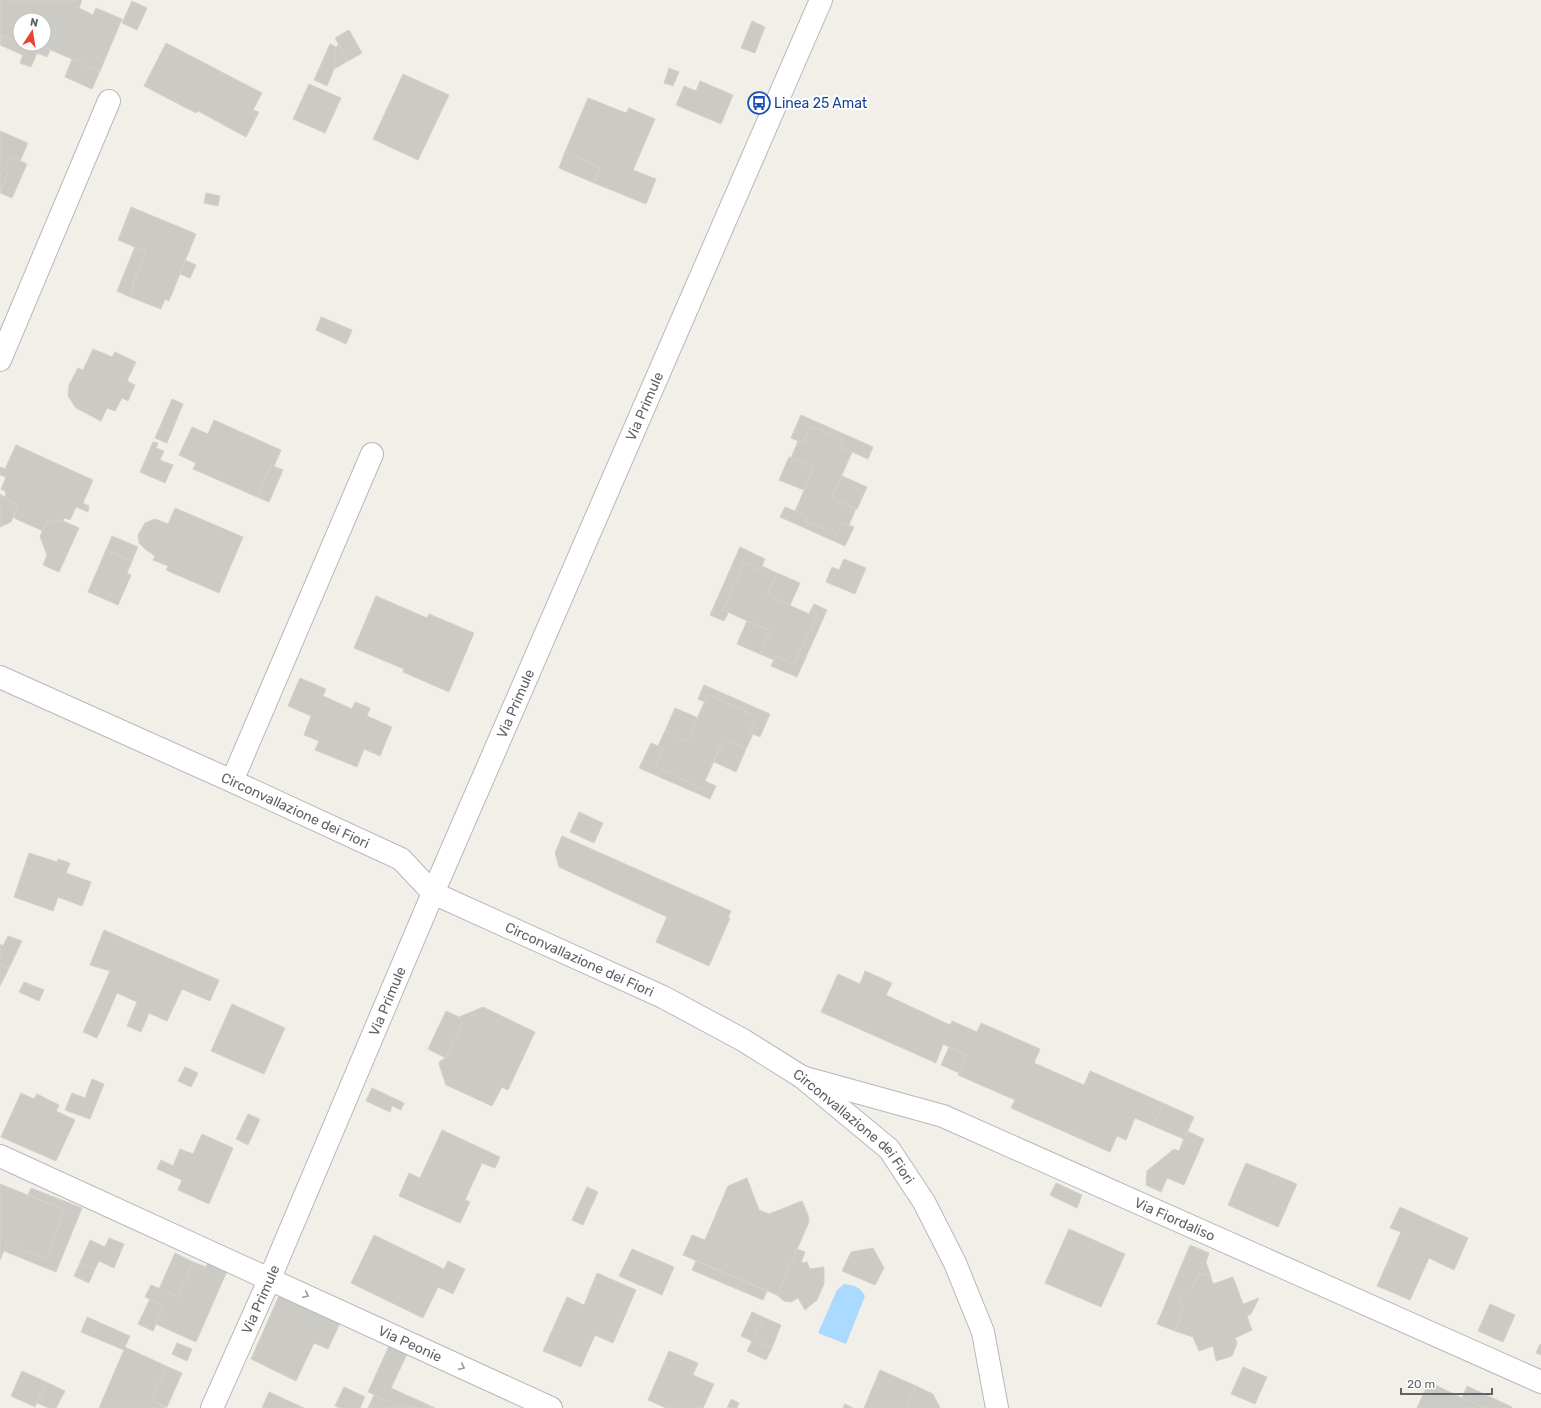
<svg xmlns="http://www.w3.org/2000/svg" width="1541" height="1408" font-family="Rubik,sans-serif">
<rect width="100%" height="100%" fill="#f1efe8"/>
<path fill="#aadaff" d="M844 1284C854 1285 860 1287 865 1296L846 1344 818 1333 837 1290Z"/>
<path fill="#cccac5" stroke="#d6d1c6" d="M0 0H82L79 8 93 15 96 8 122 19 100 71 37 44H44V20H20V43L2 35 0 40Z
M132 1 147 8 137 30 122 23Z
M752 21 765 27 755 53 741 48Z
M349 30 362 53 348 61 335 38Z
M2 35 20 44H37L50 50 47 57 37 53 31 67 20 63 23 55 0 45Z
M166 43 262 93 253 110 259 112 246 137 198 111 196 113 144 86Z
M330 44 336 47 334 69 327 86 314 80Z
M339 44 348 61 334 69 336 47Z
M72 59 100 71 92 89 65 77Z
M669 68 679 72 673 86 664 83Z
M403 74 449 95 418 160 373 139Z
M700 81 733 95 721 124 676 105 684 86 696 91Z
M309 84 341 98 325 133 293 119Z
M588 98 626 113 629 108 655 119 633 170 656 179 646 204 594 183 600 167 565 152Z
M0 131 28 143 20 161 10 156 4 171 8 172 0 191Z
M565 152 600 167 594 183 559 168Z
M10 156 27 164 12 198 0 193 8 172 4 171Z
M206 193 220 196 218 206 204 203Z
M131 207 196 234 169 301 165 299 161 309 130 297 135 287 132 286 146 252 118 240Z
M135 247 146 252 132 286 135 287 130 297 117 291Z
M185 260 196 265 190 278 180 274Z
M321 317 352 330 346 344 316 330Z
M93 349 112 357 115 352 136 362 127 381 135 385 128 401 122 398 115 411 107 408 101 421 76 408 68 396 69 385 78 368 83 370Z
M172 399 183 404 167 443 155 438Z
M801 415 873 447 868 459 841 447 844 440 811 426 803 443 791 438Z
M214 420 281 450 274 466 271 465 257 497 193 469 196 463 179 455 192 427 208 434Z
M811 426 844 440 841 447 852 452 832 498 856 508 849 525 842 522 837 535 805 521 807 516 795 511 814 468 791 458 798 441 803 443Z
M153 442 158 443 156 448 164 451 160 460 173 465 165 483 140 472Z
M16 445 93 480 83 503 89 506 88 512 76 507 70 520 64 518 63 521 57 520 56 523 48 519 43 531 14 518 18 506 10 502V500L5 497 6 492 1 489 6 477 0 475V467L5 469Z
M789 457 814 468 804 490 779 480Z
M271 465 283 470 269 502 257 497Z
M842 476 867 487 857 509 832 498Z
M0 494 10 500V502L18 506 11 522 0 527Z
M785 507 807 516 805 521 837 535 842 522 854 527 845 546 780 517Z
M175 508 243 537 219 593 166 570 168 566 153 560 155 556 145 549 139 543 138 535 145 523 155 519 168 524Z
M48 519 56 523 57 520 63 521 79 528 59 572 43 565 47 555 40 536Z
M112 536 138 547 132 561 106 550Z
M740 547 765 559 760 570 744 563 723 610 728 613 724 621 710 615Z
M106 550 132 561 127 573 131 575 118 605 88 592Z
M844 559 866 568 855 594 826 582 832 567 839 570Z
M744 563 760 570 762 566 777 573 767 595 809 614 811 610 818 613 794 664 776 656 774 660 760 654 770 631 723 610Z
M777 573 800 583 790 605 767 595Z
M376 596 427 618 429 614 474 633 449 692 403 672 404 669 354 648Z
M814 604 827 610 797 677 771 666 776 656 794 664 818 613 811 610Z
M747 621 770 631 760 654 737 644Z
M300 678 326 689 323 696 352 709 355 702 370 708 367 716 392 727 380 756 364 749 357 767 315 750 319 741 304 735 311 716 288 706Z
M704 685 770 714 760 737 749 732 756 716 708 694 705 702 698 699Z
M708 694 756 716 749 732 753 734 746 749 724 739 705 781 709 783 705 790 655 766 663 748 658 746 665 731 687 741Z
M675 708 698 718 687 741 665 731Z
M724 739 746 749 736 772 714 762Z
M651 743 663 748 655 766 705 790 709 783 716 786 710 799 639 768Z
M579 812 603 823 594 843 570 832Z
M562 836 731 911 728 917 730 918 709 966 656 942 667 917 559 867 555 853Z
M29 853 57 862 58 859 70 863 66 873 91 882 82 906 58 897 53 911 14 897Z
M104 930 219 980 210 1001 182 989 167 1021 149 1013 141 1032 127 1026 137 1002 117 993 107 1016 93 1010 110 971 90 965Z
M8 936 22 941 9 968 0 964V944L3 946Z
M0 964 9 968 0 986Z
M865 971 892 983 886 995 950 1025 952 1021 977 1032 981 1023 1040 1049 1034 1063 1084 1085 1090 1071 1163 1103 1153 1126 1135 1118 1126 1140 1117 1136 1110 1152 1011 1108 1015 1100 958 1075 967 1055 943 1044 936 1063 821 1012 838 974 860 984Z
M24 982 44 990 39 1001 19 992Z
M232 1004 285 1028 264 1074 211 1051Z
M483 1007 535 1032 508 1090 502 1087 492 1106 446 1085 439 1064 440 1061 446 1058 462 1023 459 1017Z
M93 1010 107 1016 97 1038 83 1032Z
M446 1011 459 1017 462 1023 446 1058 428 1049Z
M949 1047 967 1055 959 1073 941 1065Z
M185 1067 198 1073 191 1087 178 1081Z
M92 1079 104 1084 90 1119 65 1110 72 1093 85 1098Z
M372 1088 404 1103 401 1110 392 1106 390 1112 366 1101Z
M21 1093 34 1099 37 1094 59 1105 56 1111 75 1120 56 1161 1 1137Z
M1163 1103 1194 1117 1184 1139 1153 1126Z
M248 1114 260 1119 248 1145 236 1139Z
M442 1130 500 1157 495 1168 482 1163 465 1200 470 1202 460 1223 399 1196 409 1173 420 1178Z
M1187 1131 1204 1139 1184 1185 1167 1178 1161 1192 1146 1185 1147 1171 1174 1149 1179 1151Z
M202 1134 233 1148 209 1204 178 1190 182 1180 157 1169 161 1160 173 1166 180 1149 193 1154Z
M1246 1163 1297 1184 1278 1227 1228 1205Z
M747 1178 759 1210 769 1214 802 1201 808 1215 809 1222 777 1295 683 1255 692 1235 705 1240 728 1186Z
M1056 1183 1082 1195 1077 1208 1050 1195Z
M0 1184 65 1210 46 1259 7 1243 0 1260Z
M587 1187 598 1192 583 1225 572 1220Z
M31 1188 82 1208 56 1272 4 1251 7 1243 46 1259 65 1210 28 1195Z
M1400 1207 1468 1238 1454 1270 1429 1258 1410 1300 1377 1286 1401 1232 1390 1228Z
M1069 1229 1125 1254 1101 1307 1045 1283Z
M374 1235 444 1269 448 1261 465 1269 453 1294 438 1287 423 1318 351 1283Z
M109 1238 124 1244 114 1268 99 1261 95 1269 80 1263 90 1240 105 1247Z
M1190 1245 1209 1253 1206 1262 1211 1277 1199 1273 1191 1292 1178 1297 1183 1311 1175 1331 1157 1324Z
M873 1248 884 1268 875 1285 842 1271 851 1252Z
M632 1249 674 1267 662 1295 619 1276Z
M797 1249 805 1252 801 1263 807 1262 810 1269 824 1267V1284L817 1300 805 1310 798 1298 791 1302 784 1301 777 1295Z
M175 1253 193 1262 178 1297 159 1289Z
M696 1261 767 1291 763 1300 692 1270Z
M193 1262 206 1267 208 1262 227 1271 196 1342 156 1324 164 1306 145 1297 151 1285 178 1297Z
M80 1263 95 1269 89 1283 74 1276Z
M597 1273 636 1290 613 1343 595 1335 581 1367 543 1351 567 1297 584 1305Z
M1199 1273 1211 1277 1213 1284 1233 1277 1243 1304 1259 1298 1251 1314 1247 1316 1252 1330 1235 1338 1237 1343 1232 1356 1216 1361 1213 1346 1199 1351 1193 1337 1175 1331 1183 1311 1178 1297 1191 1292Z
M279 1296 340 1323 328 1349 314 1343 296 1381 251 1359Z
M150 1299 164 1306 153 1331 138 1324Z
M1490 1304 1515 1315 1503 1342 1478 1331Z
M752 1312 763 1317 754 1340 772 1348 766 1360 747 1351 752 1341 741 1336Z
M87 1317 130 1336 125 1347 166 1366 152 1401 166 1408H99L124 1350 81 1332Z
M763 1317 781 1325 772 1348 754 1340Z
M177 1343 192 1349 187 1361 172 1354Z
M1540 1344 1541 1345V1355L1536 1353Z
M389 1346 407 1354 391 1388 435 1408H413L402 1403 401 1407 368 1392Z
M669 1351 698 1363 693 1375 714 1384 703 1408H666L648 1400Z
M166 1366 182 1373 167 1407 152 1401Z
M1243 1367 1267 1377 1255 1404 1231 1394Z
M880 1370 916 1386 906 1408H864Z
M22 1371 46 1382 35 1407 11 1396Z
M46 1382 65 1391 56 1408H49L37 1403Z
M1429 1382 1462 1398 1486 1408H1417Z
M916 1386 933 1394 940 1408H906Z
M1467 1386 1512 1407V1408H1486L1462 1398Z
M344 1387 365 1397 360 1408H340L335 1406Z
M269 1392 304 1408H262Z
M374 1395 401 1407 402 1403 413 1408H368Z
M731 1399 739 1403 737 1408H727Z
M845 1404 853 1408H843Z"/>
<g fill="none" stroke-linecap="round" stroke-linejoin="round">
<g stroke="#b5b8bc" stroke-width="24">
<g id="minor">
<path d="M0 360 109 101"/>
<path d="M232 781 372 454"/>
<path id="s1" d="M802 1077 943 1116 1541 1382"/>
<path id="s2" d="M0 1156 551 1408"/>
<path id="s3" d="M212 1408 270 1278 433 893 821 0"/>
</g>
</g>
<g stroke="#b5b8bc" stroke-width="24">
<g id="tertiary">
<path id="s4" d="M0 677 232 781 401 859 433 893 663 997 743 1040 802 1077 889 1149 924 1202 955 1263 983 1332 997 1408"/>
</g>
</g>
<use href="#minor" stroke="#fff" stroke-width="22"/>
<use href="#tertiary" stroke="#fff" stroke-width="22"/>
</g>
<defs><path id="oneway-chevron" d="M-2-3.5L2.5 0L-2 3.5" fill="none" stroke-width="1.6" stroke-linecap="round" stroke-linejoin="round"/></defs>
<g stroke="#979a9d">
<use href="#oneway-chevron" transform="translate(306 1295) rotate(25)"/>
<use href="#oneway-chevron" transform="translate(462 1367) rotate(25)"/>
</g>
<defs>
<g id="bus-ring" transform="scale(1.15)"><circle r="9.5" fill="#fff" stroke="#1a4fb4" stroke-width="1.5"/><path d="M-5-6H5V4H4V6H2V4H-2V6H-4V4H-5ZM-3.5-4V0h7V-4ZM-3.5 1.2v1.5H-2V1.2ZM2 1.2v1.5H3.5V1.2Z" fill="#1a4fb4"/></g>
</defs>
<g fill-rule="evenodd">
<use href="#bus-ring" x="759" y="103"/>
</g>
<g text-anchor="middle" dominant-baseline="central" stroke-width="4" stroke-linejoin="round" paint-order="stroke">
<g font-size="14" fill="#164399" stroke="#fff" text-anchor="start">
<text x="774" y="103">Linea 25 Amat</text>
</g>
<g font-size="14" fill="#5f6368" stroke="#fff">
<text stroke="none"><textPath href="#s3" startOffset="1091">Via Primule</textPath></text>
<text stroke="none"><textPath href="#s3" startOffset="767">Via Primule</textPath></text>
<text stroke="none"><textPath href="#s4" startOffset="324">Circonvallazione dei Fiori</textPath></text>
<text stroke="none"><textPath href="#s4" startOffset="648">Circonvallazione dei Fiori</textPath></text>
<text stroke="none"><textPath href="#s3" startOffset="443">Via Primule</textPath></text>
<text stroke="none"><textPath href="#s4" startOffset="972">Circonvallazione dei Fiori</textPath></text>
<text stroke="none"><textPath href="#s1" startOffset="400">Via Fiordaliso</textPath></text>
<text stroke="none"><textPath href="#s3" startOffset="119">Via Primule</textPath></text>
<text stroke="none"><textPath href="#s2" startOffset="451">Via Peonie</textPath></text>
</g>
</g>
<g transform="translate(32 32) rotate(12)"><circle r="19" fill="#ffffff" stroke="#bfc1c3"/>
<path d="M0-3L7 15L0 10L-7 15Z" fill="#ea4335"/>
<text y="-6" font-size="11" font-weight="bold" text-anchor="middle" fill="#5f6368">N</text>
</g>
<path d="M1401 1388v6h91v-6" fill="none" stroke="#5f6368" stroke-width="2"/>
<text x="1407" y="1388" font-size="12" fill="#5f6368" stroke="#ffffff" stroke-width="3" paint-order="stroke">20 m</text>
</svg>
